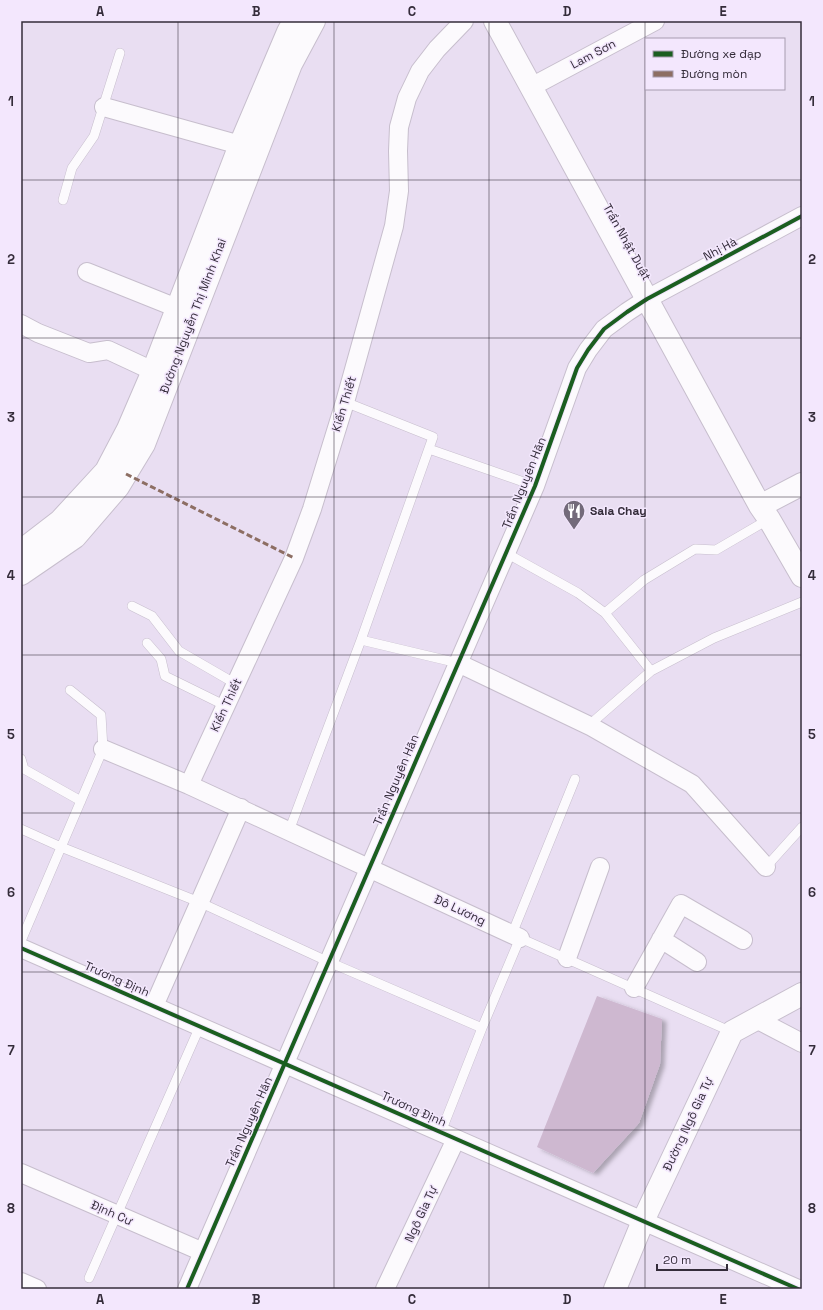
<svg xmlns="http://www.w3.org/2000/svg" width="823" height="1310" font-family="'Space Grotesk',sans-serif">
<defs>
<filter id="shadow"><feDropShadow dx="4.5" dy="2.5" stdDeviation="2" flood-color="#0004"/></filter>
</defs>
<rect width="100%" height="100%" fill="#e9def2"/>
<path fill="#ceb8d0" filter="url(#shadow)" d="M597 996 662 1019 660 1064 639 1123 593 1173 537 1147Z"/>
<g fill="none" stroke-linecap="round" stroke-linejoin="round">
<g stroke="#c7becd" stroke-width="10">
<path id="service" d="M63 200 72 168 94 136 120 53
M429 449 535 486
M506 553 578 593 605 613 651 671
M132 606 152 616 179 651 236 684
M605 613 644 580 695 549 716 550 769 519
M361 640 458 663
M147 643 161 659 165 676 226 706
M592 727 595 720 651 671 714 638 802 602
M21 759 24 769 81 801
M21 829 61 847 199 902 329 962 482 1028
M289 831 361 640 433 437 345 402
M766 867 802 827
M512 934 575 779
M21 941 103 749 101 715 70 690
M441 1132 482 1028 520 938 732 1032
M89 1278 200 1026"/>
</g>
<g stroke="#c7becd" stroke-width="20">
<path id="minor" d="M531 87 655 21
M104 107 240 145
M87 272 177 308
M21 324 38 333 89 353 108 350 153 371
M458 663 592 727 692 784 766 867
M103 749 189 785 520 938
M189 785 294 558 312 509 345 402 394 226 399 191 398 151 399 127 407 98 420 71 437 49 464 21
M661 939 697 962
M21 948 798 1289
M567 958 600 867
M634 988 681 904 743 940
M154 1006 241 808
M756 1019 802 1043
M21 1173 203 1252
M21 1282 37 1289
M187 1289 535 486 577 368 588 350 604 329 627 312 647 299 802 216
M385 1289 456 1139"/>
</g>
<g stroke="#c7becd" stroke-width="24">
<path id="tertiary" d="M495 21 760 506 769 519 802 576
M760 506 802 484
M21 551 60 521 106 471 128 429 153 371 240 145 288 32 294 21
M21 574 75 537 118 487 144 444 291 64 314 21
M615 1289 643 1221 732 1032 802 994"/>
</g>
<use href="#service" stroke="#fcfafd" stroke-width="9"/>
<use href="#minor" stroke="#fcfafd" stroke-width="18"/>
<use href="#tertiary" stroke="#fcfafd" stroke-width="22"/>
<path stroke="#8d6e63" stroke-width="3" stroke-dasharray="6 3" stroke-linecap="butt" d="M126 474 294 558"/>
<g stroke="#f3e7fd" stroke-width="6">
<path id="cycleway" d="M21 948 798 1289
M187 1289 535 486 577 368 588 350 604 329 627 312 647 299 802 216"/>
</g>
<use href="#cycleway" stroke="#1b5e20" stroke-width="4"/>
</g>
<path fill="none" stroke="#342c3a" stroke-width="1" stroke-opacity="0.55" d="M178 21V1289M334 21V1289M489 21V1289M645 21V1289M21 180H802M21 338H802M21 497H802M21 655H802M21 813H802M21 972H802M21 1130H802"/>
<defs>
<g id="restaurant-pin" transform="scale(1.15)"><path d="M0 17L-7.5 6A9.5 9.5 0 1 1 7.5 6Z" fill="#736a7a" stroke="#f3e7fd"/><path d="M-5-6h1v4h1v-4h1v4h1v-4h1v5L-1.5 .5V6h-2V.5L-5-1ZM5-6V6H3V1.5H1.5Q1.5-4 5-6Z" fill="#fff"/></g>
</defs>
<g fill-rule="evenodd">
<use href="#restaurant-pin" x="574" y="511"/>
</g>
<g text-anchor="middle" dominant-baseline="central" stroke-width="3" stroke-linejoin="round" paint-order="stroke">
<g font-size="12" fill="#342c3a" stroke="#f3e7fd">
<text transform="translate(593 54) rotate(-28)">Lam Sơn</text>
<text transform="translate(627 242) rotate(61)">Trần Nhật Duật</text>
<text transform="translate(720 249) rotate(-28)">Nhị Hà</text>
<text transform="translate(193 316) rotate(-69)">Đường Nguyễn Thị Minh Khai</text>
<text transform="translate(344 404) rotate(-73)">Kiến Thiết</text>
<text transform="translate(524 483) rotate(-68)">Trần Nguyên Hãn</text>
<text transform="translate(226 705) rotate(-65)">Kiến Thiết</text>
<text transform="translate(396 780) rotate(-67)">Trần Nguyên Hãn</text>
<text transform="translate(460 910) rotate(25)">Đô Lương</text>
<text transform="translate(117 979) rotate(24)">Trương Định</text>
<text transform="translate(414 1109) rotate(24)">Trương Định</text>
<text transform="translate(249 1122) rotate(-66)">Trần Nguyên Hãn</text>
<text transform="translate(688 1124) rotate(-65)">Đường Ngô Gia Tự</text>
<text transform="translate(112 1213) rotate(24)">Định Cư</text>
<text transform="translate(421 1214) rotate(-65)">Ngô Gia Tự</text>
</g>
<g font-size="12" font-weight="bold" fill="#342c3a" stroke="#f3e7fd" text-anchor="start">
<text x="590" y="511">Sala Chay</text>
</g>
</g>
<rect width="823" height="1310" fill="none" stroke="#f3e7fd" stroke-width="44"/>
<rect x="645" y="38" width="140" height="52" fill="#f3e7fd" stroke="#a79caf"/>
<rect x="653" y="51" width="20" height="6" fill="#1b5e20" stroke="#a79caf"/>
<text x="681" y="58" font-size="12" fill="#342c3a">Đường xe đạp</text>
<rect x="653" y="71" width="20" height="6" fill="#8d6e63" stroke="#a79caf"/>
<text x="681" y="78" font-size="12" fill="#342c3a">Đường mòn</text>
<path d="M657 1264v6h70v-6" fill="none" stroke="#342c3a" stroke-width="2"/>
<text x="663" y="1264" font-size="12" fill="#342c3a" stroke="#f3e7fd" stroke-width="3" paint-order="stroke">20 m</text>
<rect x="22" y="22" width="779" height="1266" fill="none" stroke="#342c3a" stroke-width="1.5"/>
<g font-size="13" text-anchor="middle" font-weight="bold" fill="#342c3a">
<text x="100" y="16">A</text>
<text x="256" y="16">B</text>
<text x="412" y="16">C</text>
<text x="567" y="16">D</text>
<text x="723" y="16">E</text>
<text x="11" y="106">1</text>
<text x="812" y="106">1</text>
<text x="11" y="264">2</text>
<text x="812" y="264">2</text>
<text x="11" y="422">3</text>
<text x="812" y="422">3</text>
<text x="11" y="580">4</text>
<text x="812" y="580">4</text>
<text x="11" y="739">5</text>
<text x="812" y="739">5</text>
<text x="11" y="897">6</text>
<text x="812" y="897">6</text>
<text x="11" y="1055">7</text>
<text x="812" y="1055">7</text>
<text x="11" y="1213">8</text>
<text x="812" y="1213">8</text>
<text x="100" y="1304">A</text>
<text x="256" y="1304">B</text>
<text x="412" y="1304">C</text>
<text x="567" y="1304">D</text>
<text x="723" y="1304">E</text>
</g>
</svg>
